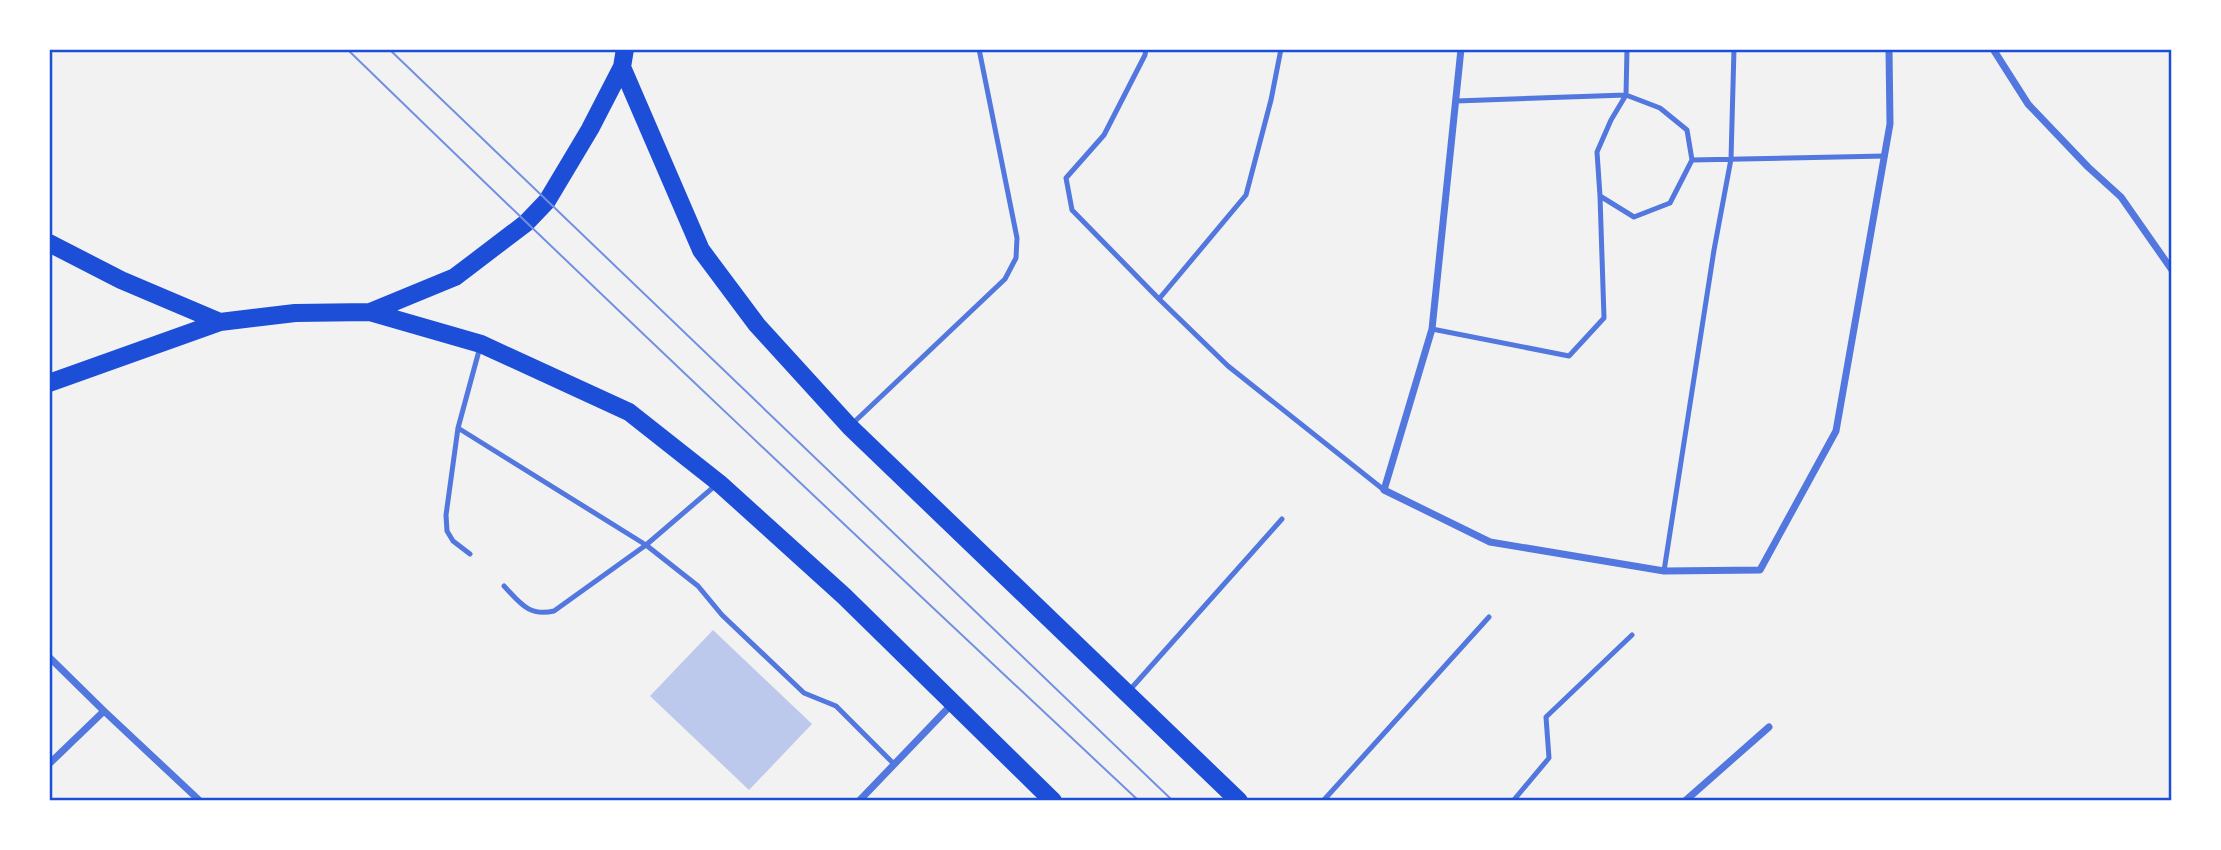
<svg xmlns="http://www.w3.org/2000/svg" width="2221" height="850" font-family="'Open Sans',sans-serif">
<rect width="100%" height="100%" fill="#f2f2f2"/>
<path fill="#bdc9ec" d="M713 630 812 724 749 790 650 696Z"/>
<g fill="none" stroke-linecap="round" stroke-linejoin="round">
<path stroke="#5277de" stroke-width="5" d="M1146 49 1145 55 1104 135 1066 178 1072 210 1159 299 1228 366 1384 490
M1456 101 1626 95 1660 108 1687 130 1692 160 1670 203 1634 217 1600 196 1597 152 1611 120 1626 95 1627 49
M1692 160 1885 156
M1159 299 1246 195 1271 100 1281 49
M1432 329 1569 356 1604 318 1600 196
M851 425 1005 279 1016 258 1017 238 979 49
M458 428 646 545 698 586 722 615 804 693 836 706 894 764
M470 554 453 541 447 531 446 515 458 428 480 347
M1664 571 1714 250 1731 159 1734 49
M504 586C520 603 529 617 554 611L646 545 716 485
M1128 692 1282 519
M1323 801 1489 617
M1513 801 1549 758 1546 717 1632 635"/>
<path stroke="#5277de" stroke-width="7" d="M1461 49 1432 329 1384 490 1490 542 1664 571 1760 570 1836 431 1890 124 1889 49
M1993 49 2028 104 2088 167 2121 197 2172 270
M49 657 104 711 49 764
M104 711 200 801
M859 801 952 704
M1685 801 1769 727"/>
<path stroke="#1d4ed8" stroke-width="18" d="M622 67 701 250 757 325 850 427 1239 801
M49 243 121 280 220 322
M370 312 455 277 526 223 547 201 590 129 622 67 625 49
M49 383 220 322 295 313 370 312 481 344 629 412 719 483 844 596 1053 801"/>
<path stroke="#7290e2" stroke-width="2" d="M347 49C608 303 873 552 1139 801
M389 49 1173 801"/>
</g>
<rect width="2221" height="850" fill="none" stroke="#ffffff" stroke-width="102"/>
<rect x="51" y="51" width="2119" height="748" fill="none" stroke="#1d4ed8" stroke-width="2.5"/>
</svg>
